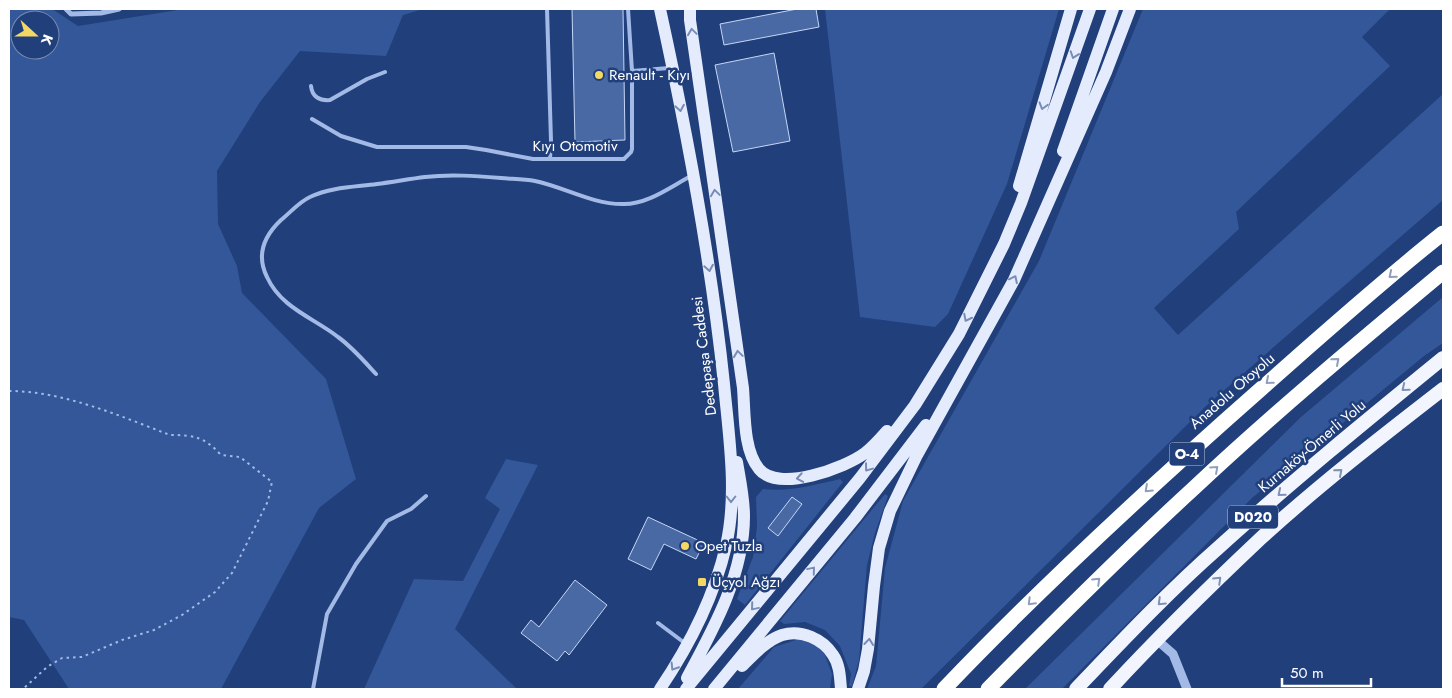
<svg xmlns="http://www.w3.org/2000/svg" width="1452" height="698" font-family="Jost,sans-serif">
<rect width="100%" height="100%" fill="#203f7b"/>
<path fill="#335799" fill-rule="evenodd" d="M9 9H52L78 26 184 9H423L403 15 386 56 300 51 260 102 217 171 218 224 237 266 242 293 326 379 356 479 319 508 221 689H69L24 620 9 617ZM20 20H50V50H20Z
M825 9H1059L1007 184 948 314 935 327 860 317Z
M1143 9H1390L1362 37 1390 66 1236 212 1239 229 1154 308 1178 335 1443 94V200L1206 406 921 689H867L876 666 885 568 903 501 1039 261Z
M1443 297V343L1424 356 1252 498 1062 689H1025L1301 417Z
M506 459 538 465 455 629 517 689H364L414 579 463 581 500 509 485 498Z
M840 479 843 482 745 605 737 599 753 557 757 527 756 497 763 489C789 492 814 485 840 479Z
M885 494 888 496 875 533 867 565 859 660 852 686H849L851 674 840 646 825 630 805 622 784 624 780 621Z
M799 639 816 644 825 655 832 674 830 689H738L774 647Z"/>
<path fill="#4969a5" stroke="#c6d6f5" d="M572 9H623L625 140 575 142Z
M797 9H816L819 27 724 45 720 24Z
M774 53 790 141 733 152 715 65Z
M792 497 802 504 778 536 768 528Z
M648 517 704 543 696 559 664 544 651 570 628 559Z
M575 580 607 605 569 655 565 651 557 661 521 633 531 620 539 627Z"/>
<g fill="none" stroke-linecap="round" stroke-linejoin="round">
<path stroke="#a3bae6" stroke-width="2" stroke-dasharray="2.5 4" stroke-linecap="butt" d="M9 391C63 391 120 416 170 435 195 435 204 437 221 455L240 457 272 482 268 501 232 573 215 592 182 615 154 630 122 640 82 657 62 658 47 667 23 689"/>
<path stroke="#a3bae6" stroke-width="4" d="M547 9 551 141 550 159
M628 9 632 71
M311 86C312 97 320 101 330 100L367 79 385 72
M312 119 341 136 377 147H466L486 150 533 159H624L631 152 632 149V71L669 68
M376 374C364 361 352 347 338 337 314 318 281 308 267 277 256 255 264 236 281 220 291 212 299 202 310 197 331 187 355 187 377 184 393 182 409 179 425 177 450 174 476 176 501 178 512 179 524 179 535 181 564 187 592 204 622 204 647 205 670 187 691 176
M658 623 686 644
M313 689 327 614 356 564 387 521 411 509 426 496"/>
<path stroke="#a3bae6" stroke-width="5" d="M66 9 71 14 101 13 119 9"/>
<path stroke="#a3bae6" stroke-width="9" d="M1157 640 1173 654 1187 689"/>
<path stroke="#e4ebfd" stroke-width="12" d="M690 9V20L743 388C745 412 743 450 759 469 778 493 845 468 865 453 873 447 880 439 887 431
M1063 151 1113 9
M1019 186 1071 9
M742 666C753 655 767 640 782 635 801 629 823 639 833 655 840 665 840 678 841 689
M687 678C714 628 744 574 744 516 744 498 740 480 737 462
M660 689C689 646 714 597 726 546 738 493 729 438 724 384 711 259 687 132 660 9
M686 689 860 478 915 405 959 334 1004 244 1021 203 1090 9
M714 689 855 518 926 425
M858 689 864 671 868 649 874 586 879 548 890 511 917 455 1014 280 1106 72 1130 9"/>
<path stroke="#f2f5fe" stroke-width="14" d="M1076 689C1122 641 1168 592 1218 548 1291 482 1367 420 1443 358
M1110 689C1158 637 1209 587 1261 538 1319 485 1381 437 1443 389"/>
<path stroke="#fff" stroke-width="15" d="M944 689C1045 583 1153 484 1262 388 1322 335 1381 282 1443 233
M988 689C1055 621 1123 553 1194 488 1274 413 1359 342 1443 272"/>
</g>
<defs><path id="oneway-chevron" d="M-2-3.5L2.5 0L-2 3.5" fill="none" stroke-width="1.6" stroke-linecap="round" stroke-linejoin="round" transform="scale(1.25)"/></defs>
<g stroke="#788cb6">
<use href="#oneway-chevron" transform="translate(692 32) rotate(-98)"/>
<use href="#oneway-chevron" transform="translate(1074 55) rotate(109)"/>
<use href="#oneway-chevron" transform="translate(1043 106) rotate(106)"/>
<use href="#oneway-chevron" transform="translate(680 108) rotate(80)"/>
<use href="#oneway-chevron" transform="translate(715 193) rotate(-98)"/>
<use href="#oneway-chevron" transform="translate(709 268) rotate(80)"/>
<use href="#oneway-chevron" transform="translate(1014 279) rotate(-64)"/>
<use href="#oneway-chevron" transform="translate(967 318) rotate(117)"/>
<use href="#oneway-chevron" transform="translate(738 354) rotate(-98)"/>
<use href="#oneway-chevron" transform="translate(868 468) rotate(127)"/>
<use href="#oneway-chevron" transform="translate(800 478) rotate(170)"/>
<use href="#oneway-chevron" transform="translate(731 499) rotate(90)"/>
<use href="#oneway-chevron" transform="translate(812 570) rotate(-50)"/>
<use href="#oneway-chevron" transform="translate(754 607) rotate(130)"/>
<use href="#oneway-chevron" transform="translate(869 642) rotate(-84)"/>
<use href="#oneway-chevron" transform="translate(674 667) rotate(122)"/>
</g>
<g stroke="#909fbd">
<use href="#oneway-chevron" transform="translate(1392 275) rotate(140)"/>
<use href="#oneway-chevron" transform="translate(1336 361) rotate(-41)"/>
<use href="#oneway-chevron" transform="translate(1269 381) rotate(139)"/>
<use href="#oneway-chevron" transform="translate(1215 469) rotate(-42)"/>
<use href="#oneway-chevron" transform="translate(1148 489) rotate(137)"/>
<use href="#oneway-chevron" transform="translate(1097 581) rotate(-44)"/>
<use href="#oneway-chevron" transform="translate(1031 602) rotate(135)"/>
</g>
<g stroke="#7e91b6">
<use href="#oneway-chevron" transform="translate(1405 388) rotate(141)"/>
<use href="#oneway-chevron" transform="translate(1339 472) rotate(-41)"/>
<use href="#oneway-chevron" transform="translate(1281 493) rotate(140)"/>
<use href="#oneway-chevron" transform="translate(1218 580) rotate(-44)"/>
<use href="#oneway-chevron" transform="translate(1161 602) rotate(136)"/>
</g>
<g fill="#f3d864" stroke="#203f7b" stroke-width="2">
<circle cx="599" cy="75" r="5"/>
<circle cx="685" cy="546" r="5"/>
<rect x="697" y="577" width="10" height="10" rx="2.5"/>
</g>
<g text-anchor="middle" dominant-baseline="central" stroke-width="5" stroke-linejoin="round" paint-order="stroke">
<g fill="#203f7b" stroke="#bcc5d7" stroke-width="1">
<rect x="1169.5" y="442.5" width="35" height="23" rx="4"/>
<rect x="1228" y="505.5" width="50" height="23" rx="4"/>
</g>
<g font-size="14" font-weight="bold" fill="#fff">
<text x="1187" y="454">O-4</text>
<text x="1253" y="517">D020</text>
</g>
<g font-size="15" fill="#fff" stroke="#203f7b" text-anchor="start">
<text x="609" y="75">Renault - Kıyı</text>
<text x="695" y="546">Opet Tuzla</text>
<text x="712" y="582">Üçyol Ağzı</text>
</g>
<g font-size="15" fill="#fff" stroke="#203f7b">
<text x="575" y="146">Kıyı Otomotiv</text>
<text transform="translate(704 356) rotate(-97)">Dedepaşa Caddesi</text>
<text transform="translate(1232 391) rotate(-41)">Anadolu Otoyolu</text>
<text transform="translate(1312 446) rotate(-40)">Kurnaköy-Ömerli Yolu</text>
</g>
</g>
<rect width="1452" height="698" fill="none" stroke="#ffffff" stroke-width="20"/>
<g transform="translate(35 35) rotate(111)"><circle r="24" fill="#203f7b" stroke="#798cb0"/>
<path d="M0-4L9 19L0 12L-9 19Z" fill="#f3d864"/>
<text y="-8" font-size="14" font-weight="bold" text-anchor="middle" fill="#ffffff">K</text>
</g>
<path d="M1282 678v8h89v-8" fill="none" stroke="#ffffff" stroke-width="2.5"/>
<text x="1290" y="678" font-size="15" fill="#ffffff" stroke="#203f7b" stroke-width="4" paint-order="stroke">50 m</text>
</svg>
